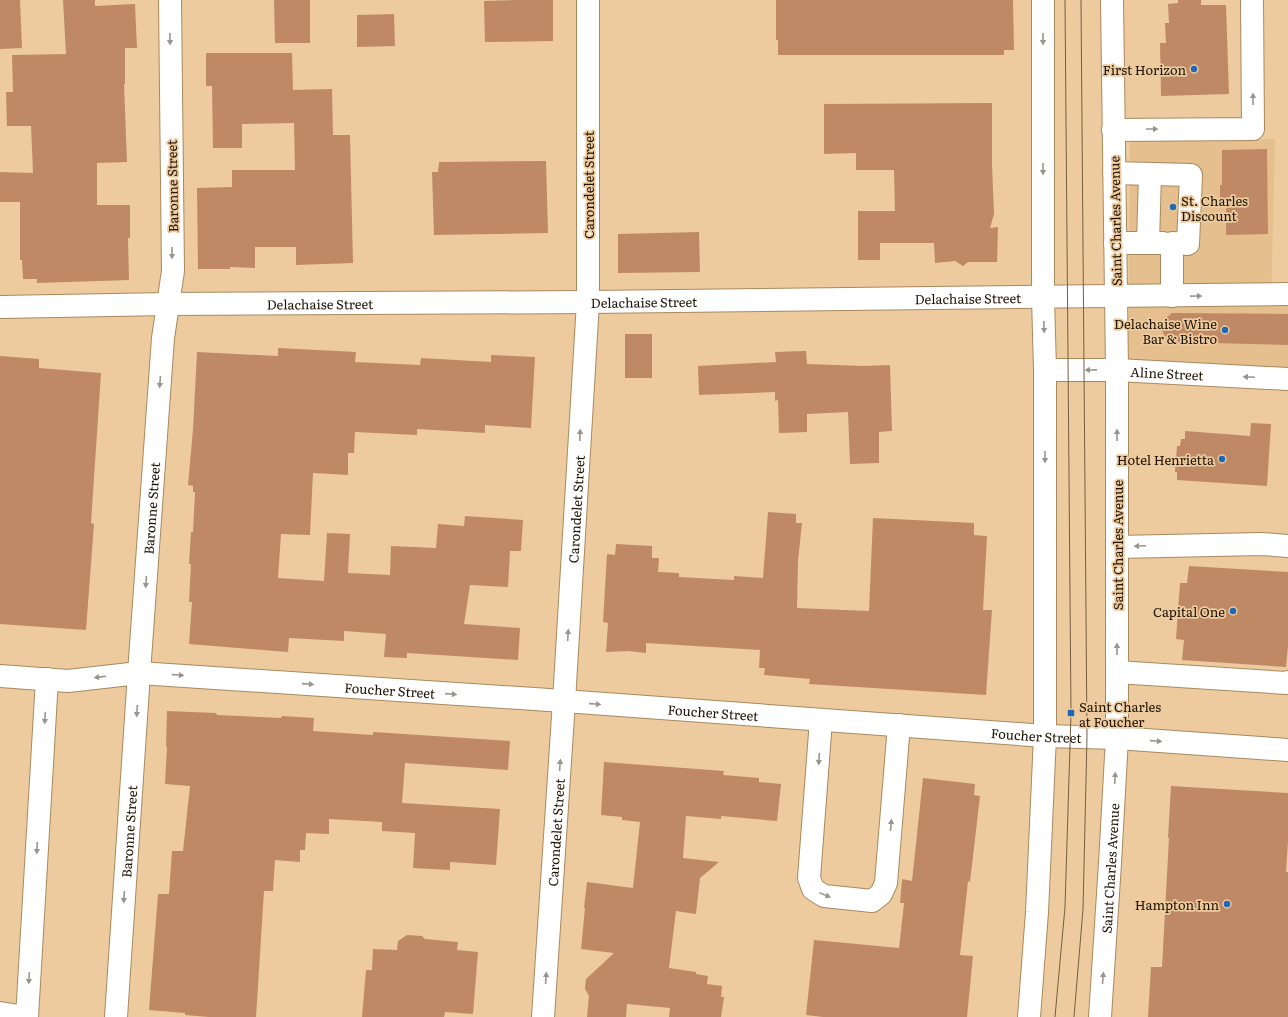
<svg xmlns="http://www.w3.org/2000/svg" width="1288" height="1017" font-family="Literata,serif">
<rect width="100%" height="100%" fill="#edcb9f"/>
<path fill="#e5bf8d" d="M1275 139 1271 306H1288V370L1128 363 1130 141Z"/>
<path fill="#bf8965" d="M0 0H20L22 48 0 49Z
M63 0H95V6L135 4 137 48H125V84H124L127 162 97 163V205H130V238H128L129 280 37 283V279H23L22 260H20V202H0V172L33 173 31 126H7L6 92H13L12 55 66 54Z
M274 0H310V43H275Z
M517 0H553V41L485 42 484 1Z
M776 0H1013L1014 50H1004V55H778V40H776Z
M1178 0H1201V5H1226L1229 94 1161 96 1160 43H1166L1165 23H1169L1168 4 1178 3Z
M394 14 395 46 357 47V15Z
M206 53H292L293 90 332 89 333 135H350L353 263 296 265V247H255V268L230 267V269H198L197 188 232 187V170H295L294 123 242 124V148H213L212 86H206Z
M992 103V165L994 214 990 228 998 227 997 262H968L963 266 955 261 935 263 934 243H880V260H858V211H895L894 170H856V153L824 154V104Z
M1267 149 1268 234 1226 235V207H1220V185H1222V150Z
M546 161 548 233 434 235 432 172H438L439 162Z
M699 232 700 272 618 273V234Z
M1172 313 1288 314V345L1172 342 1165 336 1161 329 1165 319Z
M625 334H652V378H625Z
M278 348 356 352 355 362 420 365 421 358 491 362V355L535 357 531 428 485 425V433L417 429V435L355 432 354 453H348V475L313 473 310 535 281 534 278 578 324 581 327 533 350 534 348 573 390 575 391 546 436 548 438 524 464 526 465 516 523 520 521 551H510L508 587 470 585 464 624 520 628 518 660 407 653V658L384 657 386 634 344 631V641L289 638 288 652 189 644 192 602H189L191 564H189L191 532H193L195 492H193V486L188 485 193 429 197 352 278 356Z
M806 351 807 364 864 366 890 365 892 431 879 432V463L850 464 848 412 807 414V432L779 433 778 400 775 401V392L699 395 698 366 776 362 775 352Z
M0 356 39 359V368L101 373 91 523 94 524 86 630 0 624Z
M1251 423 1271 424 1267 486 1177 480V472H1175L1177 446H1180L1181 439H1185V431L1250 436Z
M768 512 796 514V523H802L798 561 797 608 869 611 873 518 974 523V535L987 536 983 610H992L986 695 809 684 810 679 764 675 765 668H759L760 650 646 643V653L628 651 606 652 608 623 603 622 607 554 615 555 616 544 652 546V558H659L658 572 679 573V577L734 580V576L763 578Z
M1189 566 1288 572V646L1286 667 1182 660 1184 640 1176 639 1180 583H1187Z
M167 711 216 713 217 715 281 718 282 716 314 718 313 731 373 735V732L510 741 508 770 405 763 402 803 500 809 496 865 450 862V870L413 868 415 833 382 831V822L329 819V834L306 833 305 850H300V862L275 860 273 891H264L256 1017H209L185 1015V1013L149 1010 158 894H169L172 851H183L190 786 165 784 167 747H166Z
M604 762 724 771 723 775 759 778V782L781 784 777 821 721 816V819L686 816 683 858 719 862 700 878 696 914 676 911 669 968 696 972V974L708 976 707 984 722 986 721 997H724L721 1017H669L670 1008 627 1004 626 1017H587L589 996 585 989 586 979 614 953 581 949 585 908H584L587 882 633 888 640 822 622 820V817L601 815Z
M923 778 975 784 974 795 980 796 970 882 968 881 960 955 973 956 967 1017H823L806 1015 814 940 899 948 904 903H900L902 879 912 881Z
M1171 786 1288 793V841L1286 872H1288V1017H1148L1151 967H1162L1169 838H1168Z
M407 935 422 936 425 939 458 942 457 950 478 952 473 1014 445 1012 444 1017H362L366 970H372L373 949 397 950 398 941Z"/>
<g fill="none" stroke-linecap="round" stroke-linejoin="round">
<g stroke="#a8895f" stroke-width="24">
<g id="minor">
<path d="M1113 130 1253 129 1252 0"/>
<path d="M1114 173 1191 175 1188 244 1172 243V296"/>
<path d="M1115 243H1163"/>
<path d="M1148 243 1150 174"/>
<path id="s1" d="M0 307 168 304 588 302 1288 294"/>
<path id="s2" d="M1045 370H1117L1288 379"/>
<path d="M1117 547 1262 544 1288 546"/>
<path d="M1117 672 1286 683 1288 682"/>
<path id="s3" d="M0 676 68 681 139 673 564 701 1045 736 1117 738 1288 750"/>
<path d="M821 720 809 878 813 889 824 896 872 901 881 894 886 883 899 725"/>
<path d="M0 1013 25 1017"/>
<path d="M27 1017 47 679"/>
<path id="s4" d="M116 1017 139 673 163 338 173 271 170 0"/>
<path id="s5" d="M543 1017 564 701 588 302V0"/>
</g>
</g>
<g stroke="#a8895f" stroke-width="24">
<g id="major">
<path d="M1029 1017 1037 912 1045 736V370L1043 298V0"/>
<path id="s6" d="M1100 1017 1110 863 1117 738V370L1112 0"/>
</g>
</g>
<use href="#minor" stroke="#fff" stroke-width="22"/>
<use href="#major" stroke="#fff" stroke-width="22"/>
<path stroke="#745e43" stroke-width="1" d="M1055 1017 1065 907 1071 713 1065 0
M1074 1017 1083 909 1087 737 1081 0"/>
</g>
<defs><path id="oneway-solid" d="M-6-.8H1V-3.2L6.5 0L1 3.2V.8H-6Z"/></defs>
<g fill="#9a948e">
<use href="#oneway-solid" transform="translate(170 39) rotate(89)"/>
<use href="#oneway-solid" transform="translate(1043 39) rotate(90)"/>
<use href="#oneway-solid" transform="translate(1253 99) rotate(-90)"/>
<use href="#oneway-solid" transform="translate(1152 129)"/>
<use href="#oneway-solid" transform="translate(1043 169) rotate(90)"/>
<use href="#oneway-solid" transform="translate(172 253) rotate(89)"/>
<use href="#oneway-solid" transform="translate(1196 296) rotate(-1)"/>
<use href="#oneway-solid" transform="translate(1044 327) rotate(88)"/>
<use href="#oneway-solid" transform="translate(1091 370) rotate(179)"/>
<use href="#oneway-solid" transform="translate(1249 377) rotate(-177)"/>
<use href="#oneway-solid" transform="translate(160 382) rotate(94)"/>
<use href="#oneway-solid" transform="translate(580 435) rotate(-87)"/>
<use href="#oneway-solid" transform="translate(1117 435) rotate(-90)"/>
<use href="#oneway-solid" transform="translate(1045 457) rotate(90)"/>
<use href="#oneway-solid" transform="translate(1140 546) rotate(178)"/>
<use href="#oneway-solid" transform="translate(146 582) rotate(94)"/>
<use href="#oneway-solid" transform="translate(568 635) rotate(-87)"/>
<use href="#oneway-solid" transform="translate(1117 649) rotate(-90)"/>
<use href="#oneway-solid" transform="translate(178 675) rotate(4)"/>
<use href="#oneway-solid" transform="translate(100 677) rotate(173)"/>
<use href="#oneway-solid" transform="translate(308 684) rotate(4)"/>
<use href="#oneway-solid" transform="translate(451 694) rotate(4)"/>
<use href="#oneway-solid" transform="translate(595 704) rotate(4)"/>
<use href="#oneway-solid" transform="translate(137 711) rotate(94)"/>
<use href="#oneway-solid" transform="translate(45 718) rotate(93)"/>
<use href="#oneway-solid" transform="translate(1156 741) rotate(4)"/>
<use href="#oneway-solid" transform="translate(819 759) rotate(94)"/>
<use href="#oneway-solid" transform="translate(560 765) rotate(-86)"/>
<use href="#oneway-solid" transform="translate(1115 778) rotate(-87)"/>
<use href="#oneway-solid" transform="translate(891 825) rotate(-85)"/>
<use href="#oneway-solid" transform="translate(37 848) rotate(93)"/>
<use href="#oneway-solid" transform="translate(825 895) rotate(22)"/>
<use href="#oneway-solid" transform="translate(124 897) rotate(94)"/>
<use href="#oneway-solid" transform="translate(29 978) rotate(93)"/>
<use href="#oneway-solid" transform="translate(546 978) rotate(-86)"/>
<use href="#oneway-solid" transform="translate(1103 978) rotate(-85)"/>
</g>
<g fill="#1f68b7" stroke="#edcb9f" stroke-width="1.5">
<circle cx="1194" cy="69" r="4"/>
<circle cx="1173" cy="207" r="4"/>
<circle cx="1225" cy="330" r="4"/>
<circle cx="1222" cy="459" r="4"/>
<circle cx="1233" cy="611" r="4"/>
<rect x="1067" y="709" width="8" height="8" rx="2"/>
<circle cx="1227" cy="904" r="4"/>
</g>
<g text-anchor="middle" dominant-baseline="central" stroke-width="3.5" stroke-linejoin="round" paint-order="stroke">
<g font-size="13" fill="#1e1203" stroke="#edcb9f" text-anchor="end">
<text x="1186" y="69">First Horizon</text>
<text x="1181" y="200" text-anchor="start">St. Charles<tspan x="1181" dy="15">Discount</tspan></text>
<text x="1217" y="323">Delachaise Wine<tspan x="1217" dy="15">Bar &amp; Bistro</tspan></text>
<text x="1214" y="459">Hotel Henrietta</text>
<text x="1225" y="611">Capital One</text>
<text x="1079" y="706" text-anchor="start">Saint Charles<tspan x="1079" dy="15">at Foucher</tspan></text>
<text x="1219" y="904">Hampton Inn</text>
</g>
<g font-size="13" fill="#1e1203" stroke="#edcb9f">
<text transform="translate(588 185) rotate(-90)">Carondelet Street</text>
<text transform="translate(172 186) rotate(-91)">Baronne Street</text>
<text transform="translate(1115 221) rotate(-91)">Saint Charles Avenue</text>
<text stroke="none"><textPath href="#s1" startOffset="968">Delachaise Street</textPath></text>
<text stroke="none"><textPath href="#s1" startOffset="644">Delachaise Street</textPath></text>
<text stroke="none"><textPath href="#s1" startOffset="320">Delachaise Street</textPath></text>
<text stroke="none"><textPath href="#s2" startOffset="122">Aline Street</textPath></text>
<text stroke="none"><textPath href="#s4" startOffset="510">Baronne Street</textPath></text>
<text stroke="none"><textPath href="#s5" startOffset="509">Carondelet Street</textPath></text>
<text transform="translate(1117 545) rotate(-90)">Saint Charles Avenue</text>
<text stroke="none"><textPath href="#s3" startOffset="391">Foucher Street</textPath></text>
<text stroke="none"><textPath href="#s3" startOffset="715">Foucher Street</textPath></text>
<text stroke="none"><textPath href="#s3" startOffset="1039">Foucher Street</textPath></text>
<text stroke="none"><textPath href="#s4" startOffset="186">Baronne Street</textPath></text>
<text stroke="none"><textPath href="#s5" startOffset="185">Carondelet Street</textPath></text>
<text stroke="none"><textPath href="#s6" startOffset="149">Saint Charles Avenue</textPath></text>
</g>
</g>
</svg>
